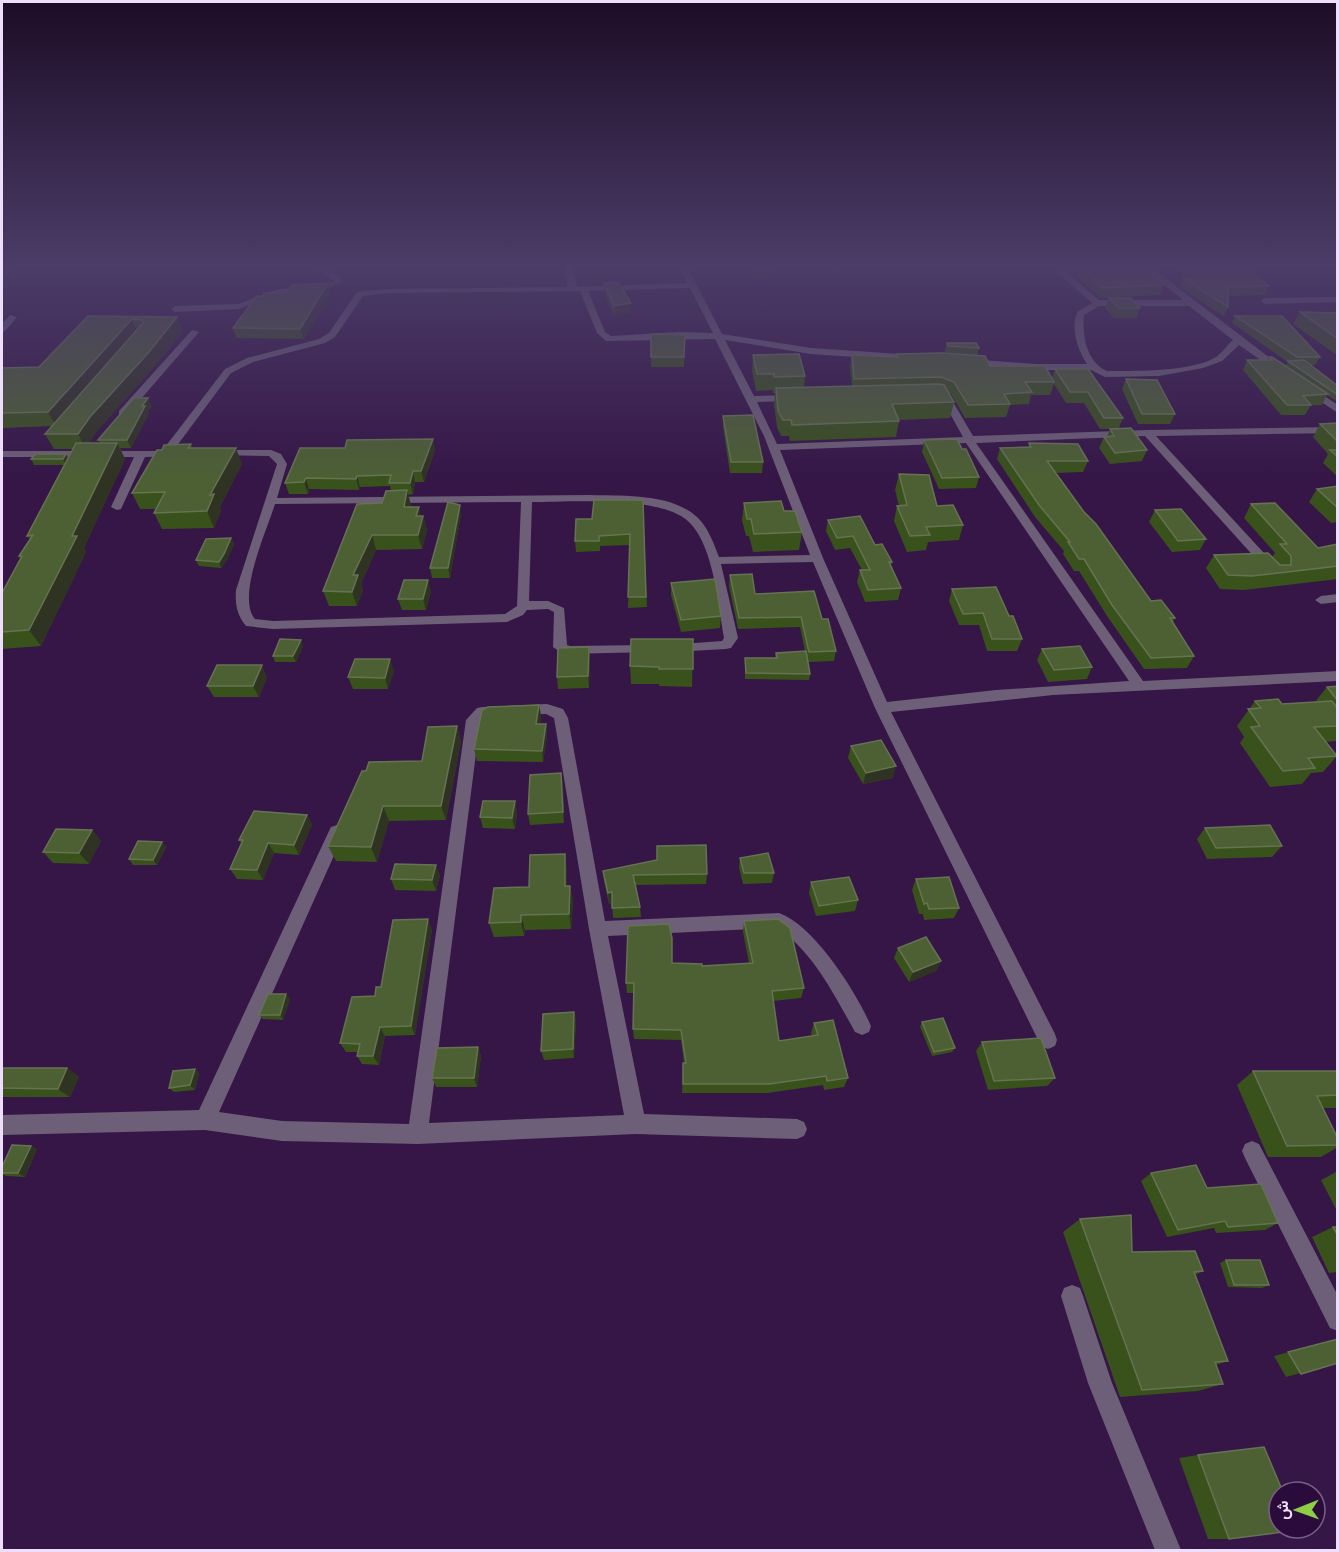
<svg xmlns="http://www.w3.org/2000/svg" width="1339" height="1552" font-family="Overpass,Vazirmatn,sans-serif">
<rect width="100%" height="100%" fill="#351646"/>
<g fill="none" stroke-linecap="round" stroke-linejoin="round">
<path fill="#6d5f77" fill-rule="evenodd" d="M308 264C319 264 337 271 342 282L321 291 279 293 239 309 175 312 171 309 175 306 238 304 278 289 320 287 334 281Z
M564 264H572L577 287 687 283 678 264H686L722 334 811 348 915 355 920 358 915 361 811 354 725 340 754 396 793 395 798 398 793 401 757 402 777 444 963 437 942 399 935 395 940 392 949 395 973 436 1148 430 1338 427V433L1156 436 1275 565 1277 568 1271 572 1267 571 1145 436 976 443 1143 681 1338 671V681L1053 695 891 712 1055 1034 1057 1040 1055 1046 1048 1049 1041 1046 875 708 813 562 721 564 738 638 731 648 726 649 673 652 666 648 668 645 722 641 724 638C718 605 714 548 690 523 664 495 570 502 532 502L529 601H548L564 608 567 645 570 646 649 645 654 646 656 649 654 652 563 654 553 647 554 612 548 609 527 610 523 615 507 622 273 629 246 626C237 615 235 605 236 590L277 464 269 456 213 455V451L217 450H271L281 454 287 464 277 498 590 495C622 496 671 493 697 517 708 527 714 544 719 557L810 555 764 436 715 339 606 341 597 333 580 291 386 293 363 296 335 337 325 343 253 362 231 373 173 451 177 454 176 456 145 457 121 509 117 510 111 507 134 457H2V451H162L225 369 247 358 319 339 329 333 357 292 386 289 568 287ZM690 288 713 333 679 332 611 336 605 332 588 291ZM966 443 1129 681 996 690 887 702 823 558 780 450ZM521 502 517 606 505 614 273 621 255 619C236 597 267 530 275 504Z
M1048 264H1057L1099 300H1183L1138 264H1147L1287 371 1279 373 1239 345 1222 361 1203 368 1159 376 1105 377 1091 370H1036L966 364V360L969 359 1036 364H1087C1077 349 1071 329 1077 312L1092 303ZM1099 306H1189L1233 340C1227 345 1222 353 1216 357 1192 372 1135 371 1107 371 1086 361 1082 335 1084 315Z
M1338 297V302L1265 304 1261 301 1265 298Z
M10 315 17 317 5 331 2 332V324Z
M192 330 199 332 127 415H119V411Z
M1306 388H1312L1338 405V413L1306 392Z
M1338 594V602L1321 604 1315 600 1321 596Z
M547 704 563 709 568 718 605 921 779 913C815 926 856 992 871 1026L869 1032 862 1035 855 1032C835 996 812 950 777 928L608 936 644 1114 797 1119 804 1122 807 1129 804 1136 797 1139 636 1134 418 1144 282 1141 205 1130 2 1135V1115L199 1110 329 831 331 827 337 825 343 827 345 831 219 1112 282 1121 409 1124 466 720 477 708 482 707ZM546 714 554 718 589 929 624 1115 429 1123 480 722 490 716Z
M1252 1141 1259 1144 1338 1296V1331L1330 1328 1245 1158 1242 1151 1245 1144Z
M1072 1285 1080 1288 1083 1296 1112 1383 1181 1550H1155L1088 1383 1061 1296 1064 1288Z"/>
</g>
<path fill="#39511b" d="M2 264 6 287H2Z
M643 264H660V266L643 265Z
M704 264H772L773 271 772 281 755 283 750 265 705 269Z
M834 264H866L865 273 840 277Z
M1063 264H1142L1164 285 1160 295 1100 298Z
M1179 264H1243L1269 286 1265 295 1228 296V307L1224 316 1179 287 1183 278H1186L1177 268Z
M328 283 331 293 304 339 236 338 233 328 263 296 286 293Z
M604 283 631 313 614 316 605 293Z
M1109 298 1140 308 1136 318H1114L1105 308Z
M1300 312 1338 313V356L1293 324Z
M88 316 177 317 183 331 155 366 97 431 89 443H100L98 440 152 406 148 411 149 413 131 448H120L125 459 84 548 86 552 41 646 2 649V593L20 559 19 556 30 540 27 536 64 465H34L31 459 68 458 73 449H54L45 434 52 426 2 428V368L39 367Z
M1235 316 1320 357 1315 365H1311L1338 386V402L1327 395 1322 405H1311L1305 415H1281L1243 370 1247 360H1267L1269 357 1286 366 1288 362 1232 323Z
M651 334 685 335 684 367H651Z
M947 343 979 348 977 356 990 366 1052 378 1055 369H1088L1123 418 1119 428 1147 450 1142 461 1110 464 1099 448 1104 437H1107L1110 429H1100L1084 403H1066L1054 384 1050 395H1031L1029 404 1010 405 1006 417 965 418 951 394 948 393 954 402 950 418 898 420 899 421 896 437 790 441 789 436H781L777 427 774 404 775 393H773V390L756 391 752 371 753 355 805 376 804 387 852 386 850 367 852 355 896 357 897 354H944Z
M1126 379 1175 414 1170 424H1138L1122 389Z
M723 416 763 462 762 473H730L723 427Z
M1338 423V477L1323 463 1328 454 1313 437 1320 424Z
M924 440 962 449 979 477 976 488 939 489 922 452Z
M1029 443 1088 461 1083 472 1055 473 1151 601 1175 618 1173 622 1194 656 1187 668 1144 669 1107 616 1079 571H1074L1063 554 1064 551 1035 517 997 459 1000 448 1028 447Z
M191 444 192 448 242 464 220 507 221 511 214 528 162 529 154 513 156 509H140L132 493 162 450Z
M435 450 424 482H415L413 494 408 495 411 507 421 516H423L427 530 422 549 376 550 361 584 363 590 357 606H329L323 591 391 491 390 486 360 487 359 490 309 489 308 494H289L285 483Z
M899 474 937 506 963 525 959 540 928 542 926 550 907 552 894 521 897 506H899L895 490Z
M1338 486V522L1331 523 1309 502 1317 489Z
M643 500 647 607 628 608 630 545 600 546V551L576 552 575 541 592 519Z
M744 503 784 511 802 532 799 550 753 552 749 536H746L742 520Z
M1251 504 1318 548 1338 544V579L1244 590 1220 589 1206 568 1214 555 1272 557 1275 553 1244 518Z
M1155 510 1206 539 1200 550 1172 552 1149 522Z
M461 514 450 578H432L430 568Z
M828 520 875 545 892 562 891 566 901 588 898 600 865 602 857 582 860 570H862L850 548 835 550 826 531Z
M231 538 234 544 227 560 221 568 199 566 196 560Z
M730 575 755 594 822 619 836 651 834 661 808 662 810 674 809 680 745 679V658H775L776 653 805 651 800 627 738 629 729 586Z
M671 583 721 616 720 628 681 632 671 595Z
M952 589 1009 616 1022 639 1017 651H987L979 625H959L949 601Z
M431 591 426 610H402L398 599Z
M693 639 692 687 659 686V684H631L630 666Z
M303 646 296 662H275L273 656Z
M1042 649 1092 667 1087 679 1048 682 1037 660Z
M590 659 589 688 558 689 557 677Z
M394 671 388 689H353L348 677Z
M267 677 259 697H214L207 686Z
M1338 686V739L1336 741 1326 742 1337 756 1323 772 1311 773 1302 784 1270 787 1240 743 1244 737 1237 726 1255 701 1282 704 1315 702 1327 687Z
M539 705 541 716 540 724H546L547 736 543 762 477 761 474 749Z
M457 726 461 742 446 820 389 821 377 862 336 861 328 846 366 771 422 761Z
M851 746 893 778 863 784 848 758Z
M561 773 563 785 564 823 530 825 528 814Z
M515 801 517 813 515 829 483 828 480 817Z
M307 815 312 825 299 855 274 853 263 880 237 879 230 869 241 843 239 840Z
M1205 828 1282 846 1272 857 1207 859 1197 839Z
M92 830 101 841 89 864 53 863 43 852Z
M162 842 166 847 157 865H133L129 859Z
M740 858 774 873 772 883 743 884 739 868Z
M567 869V886H570L573 901 571 929 525 930 524 936 494 937 489 923 529 887Z
M603 871 707 874 706 884 636 885 640 907 641 917 613 918 612 903 609 904 604 881Z
M440 875 436 891 395 890 391 879Z
M916 879 959 908 954 918 924 920 923 914H919L912 890Z
M811 882 858 900 855 911 816 916 809 893Z
M744 921 804 988 801 998 773 1001 779 1041 812 1036 811 1033 814 1023 848 1078 844 1087 824 1090 823 1085 767 1093H682L683 1063H684L681 1040 634 1039 633 1029 634 993H627L626 983 672 963 702 966 749 963 743 932Z
M432 929 415 1035 385 1036 379 1065 362 1064 357 1056 358 1052H346L340 1043 381 987Z
M898 948 941 961 936 971 909 982 894 958Z
M286 994 290 999 283 1020 263 1019 259 1015Z
M574 1012 576 1022 574 1058 544 1060 541 1051Z
M922 1022 955 1048 952 1052 932 1056 920 1027Z
M982 1042 1055 1078 1047 1086 988 1090 976 1051Z
M478 1047 481 1056 477 1087H436L432 1078Z
M2 1068H67L79 1077 70 1097H2Z
M195 1069 199 1073 195 1090 174 1092 169 1088Z
M1253 1071H1338V1108H1323L1338 1139V1147L1321 1157H1268L1237 1085Z
M37 1149 25 1177 6 1176 2 1174V1167Z
M1338 1171V1213L1321 1180Z
M1151 1173 1207 1188 1278 1223 1265 1230 1216 1233 1214 1228 1167 1237 1141 1181Z
M1080 1219 1132 1252 1203 1271 1195 1275 1228 1361 1216 1365 1223 1384 1198 1391 1120 1397 1063 1232Z
M1333 1227H1338V1272L1329 1273 1312 1237Z
M1226 1260 1269 1285 1262 1288 1228 1287 1220 1263Z
M1338 1339V1363L1286 1377 1274 1356Z
M1198 1455 1229 1539H1208L1179 1458Z"/>
<path fill="#2f3322" d="M18 264H32L6 287 2 278Z
M705 264H750V265L705 269Z
M866 265 865 273 840 277 842 268Z
M773 271 772 281 755 283 756 273Z
M328 283 331 293 304 339 300 329Z
M631 303V313L614 316V306Z
M177 317 183 331 155 366 97 431 86 449 78 434 90 417Z
M132 319 138 333 56 426 48 412Z
M148 398 152 406 148 411 149 413 131 448 127 440 142 406Z
M433 439 435 450 424 482 421 471Z
M117 443 125 459 84 548 86 552 41 646 29 630 72 536Z
M236 448 242 464 220 507 221 511 214 528 207 511 210 495Z
M66 454 69 459 66 465 63 459Z
M413 471 415 482 413 494 410 483Z
M357 476 360 487 359 490 356 479Z
M306 478 309 489 308 494 304 482Z
M407 490 411 505 408 521 404 507Z
M460 505 461 514 450 578 448 568Z
M419 507 422 520 423 516 427 530 422 549 418 535 416 516Z
M372 535 376 550 361 584 363 590 357 606 352 592 353 575Z
M231 538 234 544 227 560 221 568 219 562Z
M428 580 431 591 426 610 423 599Z
M301 640 303 646 296 662 293 656Z
M589 647 590 659 589 688 588 676Z
M390 659 394 671 388 689 385 678Z
M262 665 267 677 259 697 253 686Z
M539 705 541 716 538 735 536 724Z
M546 724 547 736 543 762 542 751Z
M457 726 461 742 446 820 441 806Z
M896 766 893 778 863 784 866 773Z
M561 773 563 785 564 823 563 812Z
M515 801 517 813 515 829 512 818Z
M383 806 389 821 377 862 371 847Z
M307 815 312 825 299 855 294 845Z
M92 830 101 841 89 864 79 853Z
M162 842 166 847 157 865 153 860Z
M268 843 274 853 263 880 257 870Z
M565 854 567 869V901L565 886Z
M436 865 440 875 436 891 432 880Z
M570 886 573 901 571 929 569 914Z
M612 892 613 903 609 904 608 893Z
M521 915 525 930 524 936 521 922Z
M428 919 432 929 415 1035 411 1026Z
M941 961 936 971 909 982 913 972Z
M286 994 290 999 283 1020 280 1015Z
M574 1012 576 1022 574 1058 573 1049Z
M380 1027 385 1036 379 1065 373 1056Z
M478 1047 481 1056 477 1087 474 1078Z
M67 1068 79 1077 70 1097 58 1089Z
M195 1069 199 1073 195 1090 190 1085Z
M31 1146 37 1149 25 1177 18 1173Z"/>
<path fill="#4c6033" stroke="#667353" stroke-width="1.5" d="M2 264H18L2 278Z
M753 264H772L773 271 756 273Z
M840 264H866V265L842 268Z
M1077 264H1142L1164 285 1103 288Z
M1184 264H1243L1269 286 1228 287V307L1183 278H1198Z
M618 282 631 303 614 306 604 283Z
M328 283 300 329 233 328 257 296H263L264 293H286L292 285Z
M1109 298H1131L1140 308H1118Z
M1300 312 1338 313V339Z
M88 316 177 317 149 352 90 417 78 434H45L143 323 142 320 132 319 48 412 2 413V368L39 367Z
M1235 316H1282L1320 357H1297Z
M651 334 685 335 684 357H651Z
M947 343H976L979 348 948 346Z
M941 353 985 356 990 366H1045L1054 382H1025L1032 392 1004 394 1010 404 968 405 954 382 941 377 854 379 852 355 898 357 897 354Z
M799 354 805 376 774 377V374H757L753 355Z
M1269 357H1272L1328 394 1303 396 1311 405H1287L1247 360H1272Z
M1304 360 1338 386V395L1288 361Z
M1055 369H1088L1123 418H1104L1088 392H1070Z
M1126 379 1157 380 1175 414H1142Z
M939 384 944 385 954 402 892 404 899 421 792 425 791 420H783L778 411 776 388Z
M134 398H148L142 406H145L127 440H98Z
M753 415 763 462H731L723 416Z
M1338 423V442L1320 424Z
M1131 428 1147 450 1115 453 1104 437 1114 436 1110 429Z
M433 439 421 471H413L410 483H389L391 475 357 476 356 479 306 478 304 482 285 483 300 448H345L347 440Z
M957 439 962 449H966L979 477 942 478 924 440Z
M76 443H117L72 536H77L29 630 2 632V593L22 556H19L33 535 27 536Z
M1029 443 1078 444 1088 461H1047L1084 512 1096 524 1151 601 1161 600 1175 618H1170L1194 656 1151 658 1112 605 1084 559H1079L1068 542H1070L1039 505 1000 448 1031 447Z
M191 444 188 448H236L210 495 214 494 207 511 154 513 165 492 132 493 157 450H162L164 445Z
M1330 450H1338V457Z
M36 454H66L63 459H31Z
M899 474 929 475 937 506 953 505 963 525 926 527 930 535 910 536 897 506 907 505Z
M1338 486V508L1317 489Z
M407 490 404 507H419L416 516H423L418 535H372L353 575H358L352 592 323 591 357 504 382 503 386 491Z
M594 500H643L646 597H628L630 534 599 536V541H575L576 519H592Z
M781 501 784 511H795L802 532 754 534 751 519H747L744 503Z
M448 502 460 505 448 568H430Z
M1275 503 1318 548 1338 544V566L1252 576 1228 575 1214 555 1268 553 1280 565H1291V556L1280 544H1287L1251 504Z
M1181 509 1206 539 1178 541 1155 510Z
M860 516 875 545 882 544 892 562H889L901 588 868 590 860 570H870L853 536 837 538 828 520Z
M231 538 224 554 219 562 196 560 206 539Z
M752 574 755 594 814 591 822 619H828L836 651 809 652 801 617 739 618 730 575Z
M715 579 721 616 681 620 671 583Z
M404 580H428L423 599H398Z
M996 587 1009 616H1013L1022 639H992L983 613 963 614 952 589Z
M280 639 301 640 293 656H273Z
M631 639H693V669H659V667L630 666Z
M1080 646 1092 667 1054 670 1042 649Z
M589 647 588 676 557 677 558 648Z
M806 651 810 674 746 673 745 658H777L776 653Z
M355 659H390L385 678 348 677Z
M217 665H262L253 686H207Z
M1338 686V701L1327 687Z
M1278 699 1282 704 1332 701 1338 709V726L1314 727 1337 756 1308 758 1315 768 1283 771 1251 727 1260 726 1248 709 1261 708 1255 701Z
M539 705 536 724H546L542 751 474 749 482 710 488 707Z
M457 726 441 806H383L371 847 328 846 362 771H366L369 762 422 761 428 727Z
M881 740 896 766 866 773 851 746Z
M561 773 563 812 528 814 530 775Z
M483 801H515L512 818 480 817Z
M254 811 307 815 294 845 268 843 257 870 230 869 243 840H239Z
M1270 825 1282 846 1216 848 1205 828Z
M56 829 92 830 79 853 43 852Z
M138 841 162 842 153 860 129 859Z
M706 845 707 874 633 875 640 907 612 908V892L608 893 603 871 657 860V846Z
M768 853 774 873H744L740 858Z
M565 854V886H570L569 914 521 915V922L489 923 494 888 529 887 530 855Z
M395 864 436 865 432 880 391 879Z
M849 877 858 900 819 906 811 882Z
M949 877 959 908 929 909 927 903 924 904 916 879Z
M428 919 411 1026 380 1027 373 1056H357L360 1044 340 1043 352 997 375 996 376 987H381L393 920Z
M778 919 790 928 804 988 772 991 779 1041 818 1035 814 1023 833 1020 848 1078 827 1081 826 1076 769 1084H683V1063H686L681 1030 633 1029 634 983H626L628 926 669 924 672 938V963L702 964V966L753 963 744 921Z
M926 937 941 961 913 972 898 948Z
M268 994H286L280 1015H259Z
M574 1012 573 1049 541 1051 543 1014Z
M943 1018 955 1048 934 1052 922 1022Z
M1041 1038 1055 1078 994 1081 982 1042Z
M478 1047 474 1078H432L437 1048Z
M2 1068H67L58 1089 2 1088Z
M195 1069 190 1085 169 1088 173 1071Z
M1253 1071H1338V1095L1317 1096 1338 1139V1145L1287 1146Z
M12 1145 31 1146 18 1173H2V1167Z
M1196 1165 1207 1188 1261 1184 1278 1223 1228 1227 1225 1221 1178 1230 1151 1173Z
M1131 1215 1132 1252 1195 1251 1203 1271 1194 1272 1228 1361 1215 1362 1223 1384 1142 1390 1080 1219Z
M1333 1227H1338V1236Z
M1226 1260H1260L1269 1285H1234Z
M1338 1339V1363L1301 1374 1288 1352Z
M1264 1447 1283 1492H1279V1528H1298L1299 1530 1229 1539 1198 1455Z"/>
<linearGradient id="sky" x2="0" y2="1"><stop stop-color="#1d0c26"/><stop offset="0.55" stop-color="#4b3c68"/><stop offset="1" stop-color="#4b3c68" stop-opacity="0"/></linearGradient>
<rect width="1339" height="481" fill="url(#sky)"/>
<rect width="1339" height="1552" fill="none" stroke="#efddfc" stroke-width="6"/>
<g transform="translate(1297 1510) rotate(269)"><circle r="28" fill="#2b0b3b" stroke="#795f88" stroke-width="1.5"/>
<path d="M0-4.5L10 22L0 15L-10 22Z" fill="#8dce45"/>
<text y="-9" font-size="16" font-weight="bold" text-anchor="middle" fill="#efddfc">ش</text>
</g>
</svg>
